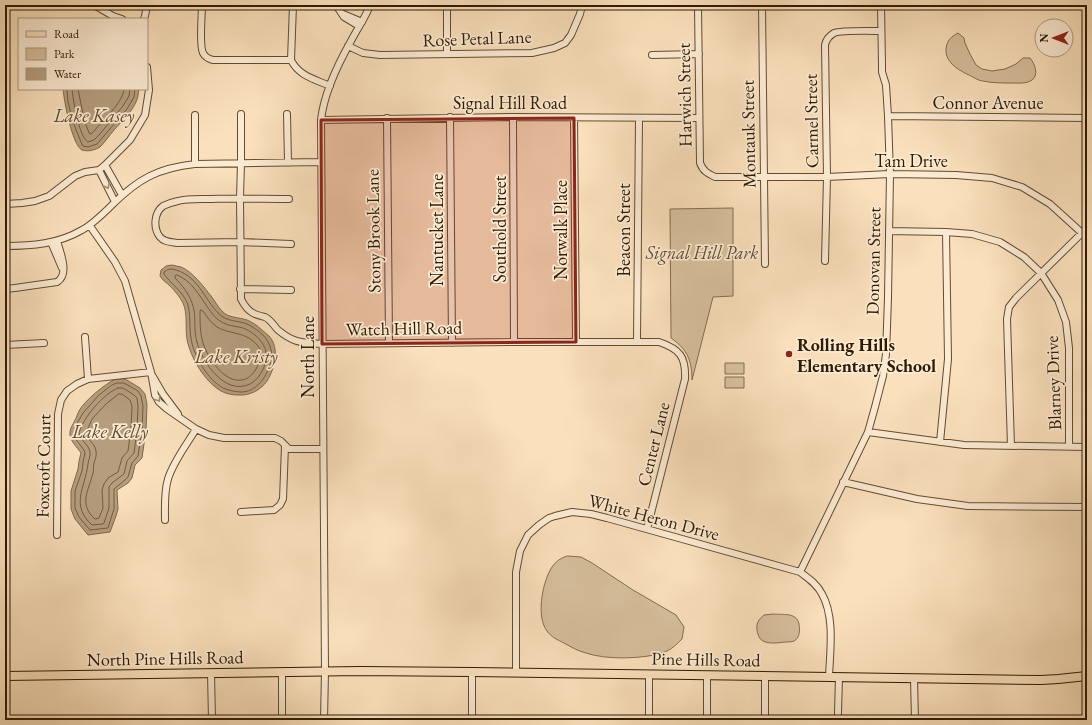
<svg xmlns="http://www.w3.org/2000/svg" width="1092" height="725" font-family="'EB Garamond',serif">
<rect width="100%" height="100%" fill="#fae0bc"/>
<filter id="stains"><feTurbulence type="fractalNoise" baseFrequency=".005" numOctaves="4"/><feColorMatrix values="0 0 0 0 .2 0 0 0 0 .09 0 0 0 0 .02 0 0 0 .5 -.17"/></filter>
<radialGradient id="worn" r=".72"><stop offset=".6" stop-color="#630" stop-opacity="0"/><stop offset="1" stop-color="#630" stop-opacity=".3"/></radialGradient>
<path fill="#d7bf9d" stroke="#836d50" d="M958 33 964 38 965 43 970 54 976 65 982 69 992 71 1005 69 1016 64 1023 58H1030C1035 64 1039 75 1032 80 1027 84 1017 83 1011 83 1001 83 992 83 983 81 979 81 975 78 971 76 960 71 945 63 946 49 947 40 951 37 958 33Z
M733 208V296L713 297 692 380C692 360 687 349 671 338L670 209Z
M725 363H744V374H725Z
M725 377H744V388H725Z
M567 556 581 557 592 563 633 590 676 615 684 627 682 639C676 645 671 650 662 653 643 659 606 660 586 653 578 651 571 647 564 643 558 640 551 637 547 631 538 619 541 596 545 583 549 570 554 560 567 556Z
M773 614C782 615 797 612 799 624 800 630 800 638 794 641 792 642 787 642 785 642 778 643 769 644 763 641 758 639 755 627 758 622 759 619 762 617 764 615Z"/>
<path fill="#b59d7d" stroke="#7f694d" d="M63 89H139C138 95 138 99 135 104 130 114 121 122 114 130 109 136 105 142 100 147 95 150 88 152 82 150 72 145 64 100 63 89Z
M172 265C175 266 178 266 181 267 192 271 204 287 211 296 215 301 218 307 222 311 228 318 238 317 247 320 252 322 258 326 262 330 264 332 267 334 269 336 280 348 275 368 267 381 261 390 249 396 239 395 233 395 226 394 221 391 205 382 190 357 187 339 185 328 188 314 183 303 180 297 175 291 170 286 167 283 162 280 160 276L161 270 166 266Z
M116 379H125L140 388 145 394 147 405 146 430 142 458 135 465 132 478 128 483 117 490 118 509 116 516 110 532 88 535 75 519 71 509V491L78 469 79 461 81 453C77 447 71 442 70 435 69 429 73 425 75 420 77 417 77 414 79 411 84 401 106 383 116 379Z"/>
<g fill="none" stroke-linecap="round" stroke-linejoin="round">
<path stroke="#725c40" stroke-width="1" d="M67 89 68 102 73 122 81 142 83 146 88 147 97 144 127 109 134 97 135 89
M72 89C73 100 79 137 88 142L94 140 99 135 123 106 129 96 130 89
M78 89 84 119 89 133 91 134 94 131C103 120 123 103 124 89
M172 269C198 274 203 298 219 314 227 322 237 320 247 324 265 333 277 347 269 368 264 380 255 392 241 392 235 392 228 390 223 388 208 380 193 355 191 338 189 327 191 313 187 302 181 290 171 284 164 274V272L167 270Z
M177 275C191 280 200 296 208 308 212 313 215 318 220 321 227 326 235 326 243 328 256 333 269 346 266 360 264 370 258 380 250 384 225 396 202 362 197 342 193 330 197 315 192 303 189 294 182 285 175 278V276Z
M201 310 203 311C207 317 211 323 217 327 231 335 246 331 258 346 266 356 254 379 242 380 224 383 208 358 203 343 200 333 200 322 200 312Z
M117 383H124L138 391 141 396 143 406 142 430 138 456 132 463 128 477 125 480 114 489V509L112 515 108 528 90 530 79 517 75 508V491L82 471 83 462 85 453 84 450 77 441 74 433 75 427 83 413 99 395 112 385Z
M118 388H123L128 391 134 395 137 398 138 406 137 430 134 453 127 461 124 474 112 483 109 487V508L104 523 103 524 92 525C70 505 85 488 88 464 88 460 91 456 90 452 89 445 81 441 79 433 83 418 103 394 118 388Z
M119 394H122L130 400 132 406 131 429 128 451 122 458 118 472 108 478 104 484 102 490 103 508 99 518 95 519C78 504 89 490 93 473 94 469 93 466 94 463 95 459 97 456 96 451 95 443 87 440 86 433L92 419 106 404Z"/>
<g stroke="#624c32" stroke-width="8">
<path id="minor" d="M94 5 113 16 122 19
M202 5C202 15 199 45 203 53 205 57 209 59 213 60H291
M293 5 291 60C299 76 314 79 330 86
M336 5 344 17 359 26
M447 5V54
M698 5 700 163C703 171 707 173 715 177H827L890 174 956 175 992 178 1022 187 1050 204 1082 233 1087 239
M762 5 765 264
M343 14 362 22
M144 19 145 16 147 5
M348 46 363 53 380 55 532 53 554 48 565 43 571 35 580 14 582 5
M652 55 699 54
M241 114V163L240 198 241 299C244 305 247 310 253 313 256 315 261 316 265 317 271 320 274 326 278 330 295 344 302 342 322 344L514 342H659C680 349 686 357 685 379L647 529
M287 114 288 163
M888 116 1087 118
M450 117 452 343
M513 117 514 342
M387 118 389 343
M574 118 576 342
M321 120 513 117 699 118
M195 164V115
M105 165 122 195
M99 170 115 202
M289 199C263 199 237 198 212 199 201 199 188 198 178 201 173 202 167 204 163 206 154 213 153 228 160 237 164 242 171 242 177 243L240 242 291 244
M5 204 22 203 35 201 49 196 75 176 85 172 99 170 105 165 130 140 145 115 149 90 147 67
M90 226 115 262 125 281 151 372 155 395 159 402 167 409 180 418 196 429 209 435 224 438H275L281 441 289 449H323
M889 231 946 232 972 234 1000 242 1024 257 1041 273 1058 300 1066 322 1069 348V446
M51 242 62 268
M5 246C32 246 58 244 82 230 93 224 103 214 112 205 138 179 158 168 195 164L321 162
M825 261 827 177 825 45C826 40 829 36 834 33 842 30 871 31 881 31
M5 289 15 288 57 282C70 274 60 252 57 241
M240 289 291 290
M85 337 88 379
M637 342 639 118
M5 345 44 343
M152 375 163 394 178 414
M868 432 964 445 1087 447
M940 442 948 359 946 232
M1011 446 1007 319 1009 307 1016 298 1087 228
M843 482 917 499 968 506 1087 507
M241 512 274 510 280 505 283 499 285 446
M165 520C165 507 164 492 168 479 173 462 187 444 196 429
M57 535 58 414 61 400 67 391 77 384 88 379 151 372
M800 572 868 432 875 407 883 376 886 354 888 298 890 174 888 116 886 85 882 72V65L881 5
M282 672V720
M472 672V720
M211 673 212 720
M516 673V572L520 551 528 535 539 525 549 518 555 516 572 512 591 514 607 518 800 572C808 578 817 584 822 594 835 617 830 651 829 677
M649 675V720
M914 678 915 720
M838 713 839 677
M324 720 325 671 321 120C324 93 338 64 351 41 357 29 366 17 370 5
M707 720V675
M765 720V676"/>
</g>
<g stroke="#2f1b04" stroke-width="10">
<path id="major" d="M5 676 360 671 472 672 1041 680 1058 679 1087 676"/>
</g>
<use href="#minor" stroke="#fcebd3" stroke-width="6"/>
<use href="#major" stroke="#fae0bc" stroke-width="8"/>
</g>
<defs><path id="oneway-chevron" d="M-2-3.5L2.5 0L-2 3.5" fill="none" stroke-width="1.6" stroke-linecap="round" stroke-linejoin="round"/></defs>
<g stroke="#a08d76">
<use href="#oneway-chevron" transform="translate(107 186) rotate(63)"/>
<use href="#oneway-chevron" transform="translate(158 399) rotate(57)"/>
</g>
<path fill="#8f2418" fill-opacity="0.2" stroke="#8f2418" stroke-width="3" stroke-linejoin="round" d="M574 118 576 342 322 344 321 120Z"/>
<circle fill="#8f2418" stroke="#fcebd3" stroke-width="1.5" cx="789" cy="354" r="4"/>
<g text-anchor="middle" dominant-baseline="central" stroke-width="3.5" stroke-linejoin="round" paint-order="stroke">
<g font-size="18" fill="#2f1b04" stroke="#fcebd3">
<text transform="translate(477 38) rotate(-2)">Rose Petal Lane</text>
<text transform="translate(684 95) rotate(-91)">Harwich Street</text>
<text x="510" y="102">Signal Hill Road</text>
<text x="988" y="102">Connor Avenue</text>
<text transform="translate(811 121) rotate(-91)">Carmel Street</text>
<text transform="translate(748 134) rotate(-91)">Montauk Street</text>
<text x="911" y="160">Tam Drive</text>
<text transform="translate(499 229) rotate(-90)">Southold Street</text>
<text transform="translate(436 230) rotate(-90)">Nantucket Lane</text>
<text transform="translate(560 230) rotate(-90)">Norwalk Place</text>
<text transform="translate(623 230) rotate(-90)">Beacon Street</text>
<text transform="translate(373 231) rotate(-91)">Stony Brook Lane</text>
<text transform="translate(873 261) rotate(-89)">Donovan Street</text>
<text transform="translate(404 328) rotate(-1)">Watch Hill Road</text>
<text transform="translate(307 357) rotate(-90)">North Lane</text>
<text transform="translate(1053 383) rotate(-92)">Blarney Drive</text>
<text transform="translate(653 444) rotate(-76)">Center Lane</text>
<text transform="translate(43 466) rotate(-89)">Foxcroft Court</text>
<text transform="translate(654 517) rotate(15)">White Heron Drive</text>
<text transform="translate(165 658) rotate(-1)">North Pine Hills Road</text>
<text transform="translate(706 659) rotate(1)">Pine Hills Road</text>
</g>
<g font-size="18" font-style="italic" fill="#614c32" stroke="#fcebd3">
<text x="702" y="252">Signal Hill Park</text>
</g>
<g font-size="18" font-weight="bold" fill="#2f1b04" stroke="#fcebd3" text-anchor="start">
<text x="797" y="344">Rolling Hills<tspan x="797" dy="21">Elementary School</tspan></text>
</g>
<g font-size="19" font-style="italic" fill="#654f34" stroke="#fcebd3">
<text x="94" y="115">Lake Kasey</text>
<text x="236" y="356">Lake Kristy</text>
<text x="110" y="431">Lake Kelly</text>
</g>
</g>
<rect width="1092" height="725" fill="none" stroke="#fae0bc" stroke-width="20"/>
<rect x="6" y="6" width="1080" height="713" fill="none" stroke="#2f1b04" stroke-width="2"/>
<rect x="10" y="10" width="1072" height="705" fill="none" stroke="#2f1b04"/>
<rect x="18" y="18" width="130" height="72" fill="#fcebd3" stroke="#aa9880"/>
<rect x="26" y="31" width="20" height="6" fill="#fae0bc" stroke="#aa9880"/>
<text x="54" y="38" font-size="12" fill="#2f1b04">Road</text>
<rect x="26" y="48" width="20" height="12" fill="#d7bf9d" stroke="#aa9880"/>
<text x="54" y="58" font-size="12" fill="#2f1b04">Park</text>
<rect x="26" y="68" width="20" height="12" fill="#b59d7d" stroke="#aa9880"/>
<text x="54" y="78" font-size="12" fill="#2f1b04">Water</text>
<g transform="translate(1054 38) rotate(270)"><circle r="19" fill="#fcebd3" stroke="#aa9880"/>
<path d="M0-3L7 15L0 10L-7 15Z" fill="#8f2418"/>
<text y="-6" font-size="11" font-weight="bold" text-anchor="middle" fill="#2f1b04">N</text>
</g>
<rect width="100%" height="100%" filter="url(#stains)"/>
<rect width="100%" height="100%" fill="url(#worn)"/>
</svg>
